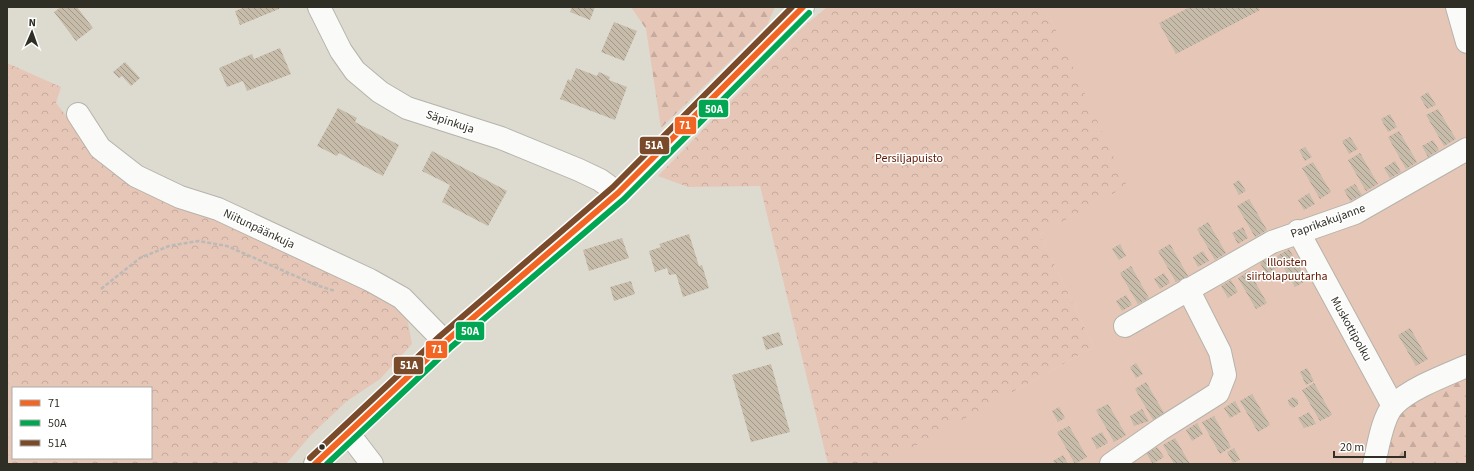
<svg xmlns="http://www.w3.org/2000/svg" width="1474" height="471" font-family="'Source Sans 3',sans-serif">
<defs>
<pattern id="forest-firs" width="22" height="20" patternUnits="userSpaceOnUse"><rect width="22" height="20" fill="#e6c6b7"/><path d="M5 1l3.5 6h-7zM16 11l3.5 6h-7z" fill="#c6aa9d"/></pattern>
<pattern id="park-crowns" width="20" height="18" patternUnits="userSpaceOnUse"><rect width="20" height="18" fill="#e6c6b7"/><path d="M2 6a3 3 0 1 1 6 0M12 15a3 3 0 1 1 6 0" fill="none" stroke="#c6aa9d"/></pattern>
<pattern id="building-back-hatch" width="6" height="6" patternUnits="userSpaceOnUse"><rect width="6" height="6" fill="#c7bbaa"/><path d="M-1 5l2 2M0 0l6 6M5-1l2 2" fill="none" stroke="#a2988a"/></pattern>
</defs>
<rect width="100%" height="100%" fill="#dddbd0"/>
<path fill="url(#forest-firs)" d="M631 7H775L767 25 661 128 646 29Z
M1467 371V464H1386L1396 420 1402 408Z"/>
<path fill="url(#park-crowns)" fill-rule="evenodd" d="M827 7H1043L1051 19 1128 186 1040 234 1094 347 887 462 888 464H828L760 186 688 187 658 176 802 28Z
M7 63 61 87 56 103 96 153 215 215 367 286 406 312 412 344 380 379 347 401 310 436 286 464H7ZM13 388H151V458H13Z"/>
<path fill="#e6c6b7" d="M1043 7H1467V371L1402 408 1396 420 1386 464H888L886 462 1094 347 1040 234 1127 186 1051 19Z"/>
<path fill="url(#building-back-hatch)" d="M61 7H77L93 28 76 41 54 12Z
M245 7H279V9L240 25 235 11Z
M572 7H595L590 20 570 12Z
M1190 7H1258L1260 10 1176 54 1159 23Z
M614 22 637 31 624 61 601 52Z
M280 48 291 74 247 91 243 81 227 87 219 68 252 54 254 59Z
M125 62 140 78 131 86 122 76 119 78 113 72Z
M576 68 597 76 599 72 610 77 609 80 627 87 615 120 560 99 568 79 571 81Z
M1428 92 1436 105 1427 109 1420 97Z
M338 108 357 118 355 122 399 145 383 176 339 153 337 156 317 146Z
M1438 109 1456 139 1444 146 1426 115Z
M1390 114 1397 127 1388 132 1381 119Z
M1399 131 1417 162 1406 169 1388 137Z
M1350 137 1358 149 1349 154 1342 141Z
M1433 140 1439 150 1428 157 1422 146Z
M1305 147 1312 157 1305 161 1299 150Z
M432 151 507 191 488 226 442 202 450 185 422 171Z
M1360 153 1378 184 1366 191 1348 160Z
M1395 161 1401 172 1390 178 1384 168Z
M1313 162 1331 192 1320 199 1302 168Z
M1239 180 1246 191 1239 195 1233 184Z
M1355 184 1362 195 1350 201 1344 190Z
M1309 193 1315 204 1304 210 1298 200Z
M1249 199 1267 230 1255 237 1237 206Z
M1208 222 1226 253 1215 260 1197 229Z
M1243 227 1248 238 1238 244 1232 233Z
M689 234 699 266 702 265 709 288 683 297 676 274 669 275 667 268 655 272 649 251 661 247 659 244Z
M622 238 629 258 589 271 583 250Z
M1120 244 1126 256 1119 260 1112 249Z
M1170 244 1188 276 1176 282 1158 251Z
M1289 249 1307 280 1295 287 1277 256Z
M1203 251 1209 261 1198 267 1193 257Z
M1271 256 1278 267 1266 274 1260 263Z
M1131 266 1149 298 1138 304 1120 273Z
M1249 271 1267 303 1256 309 1238 278Z
M1164 273 1170 283 1160 289 1154 279Z
M1231 280 1238 292 1228 298 1221 286Z
M631 281 635 294 614 301 610 287Z
M1126 295 1132 305 1122 311 1116 301Z
M1410 328 1428 359 1416 366 1398 335Z
M779 332 783 345 766 350 762 337Z
M1136 363 1143 374 1136 378 1130 367Z
M771 364 790 432 751 442 732 375Z
M1307 368 1314 381 1306 385 1300 372Z
M1146 382 1164 413 1153 420 1135 389Z
M1314 383 1332 415 1320 421 1302 390Z
M1252 394 1270 425 1258 432 1240 401Z
M1293 397 1298 400V405L1293 408 1289 405 1288 400Z
M1235 401 1241 412 1230 418 1224 408Z
M1108 404 1126 435 1114 442 1096 410Z
M1059 407 1065 418 1058 422 1052 411Z
M1142 409 1149 421 1134 426 1130 416Z
M1309 412 1316 424 1304 428 1298 418Z
M1214 416 1231 447 1220 454 1202 422Z
M1197 423 1203 434 1192 441 1186 430Z
M1069 426 1087 457 1075 464 1057 432Z
M1102 432 1108 443 1097 449 1091 438Z
M1175 438 1190 464H1174L1163 445Z
M1157 447 1164 457 1153 464 1146 453Z
M1234 448 1240 460 1233 463 1227 452Z
M1063 455 1068 464H1055L1053 461Z"/>
<g fill="none" stroke-linecap="round" stroke-linejoin="round">
<g stroke="#b5b3aa" stroke-width="24">
<path id="minor" d="M319 7 341 51 355 71 380 92 407 108 501 138 579 170 600 180 618 193
M1457 7 1467 42
M78 114 100 148 136 176 180 197 218 209 370 280 402 298 445 342
M1298 231 1393 406
M1125 326 1272 242 1355 213 1467 149
M349 434 372 464
M315 464 445 342 618 193 803 7
M1111 464 1161 429 1218 393 1225 375 1220 352 1188 289
M1374 464C1378 448 1382 417 1394 405 1409 389 1446 375 1467 366"/>
</g>
<path stroke="#bcbab7" stroke-width="2.5" stroke-dasharray="4 2" stroke-linecap="butt" d="M101 289 140 258 169 246 198 241 227 246 316 285 335 291"/>
<use href="#minor" stroke="#fafaf8" stroke-width="22"/>
<g stroke="#fff" stroke-width="9">
<path id="bus-1" d="M315 464 445 342 618 193 803 7"/>
</g>
<g stroke="#fff" stroke-width="9">
<path id="bus-2" d="M327 464 450 348 624 199 809 13"/>
</g>
<g stroke="#fff" stroke-width="9">
<path id="bus-3" d="M310 458 440 336 613 187 792 7"/>
</g>
<use href="#bus-1" stroke="#f26522" stroke-width="6"/>
<use href="#bus-2" stroke="#00a651" stroke-width="6"/>
<use href="#bus-3" stroke="#7a4b2a" stroke-width="6"/>
</g>
<circle fill="#302f26" stroke="#fff" stroke-width="1.5" cx="322" cy="447" r="3.5"/>
<g text-anchor="middle" dominant-baseline="central" stroke-width="3" stroke-linejoin="round" paint-order="stroke">
<g font-size="12" fill="#302f26" stroke="#fff">
<text transform="translate(450 122) rotate(18)">Säpinkuja</text>
<text transform="translate(1328 221) rotate(-20)">Paprikakujanne</text>
<text transform="translate(259 229) rotate(25)">Niitunpäänkuja</text>
<text transform="translate(1351 329) rotate(61)">Muskottipolku</text>
</g>
<g font-size="12" fill="#601800" stroke="#fff">
<text x="909" y="158">Persiljapuisto</text>
<text x="1287" y="262">Illoisten<tspan x="1287" dy="14">siirtolapuutarha</tspan></text>
</g>
</g>
<g stroke="#fff" stroke-width="1.5">
<rect x="698" y="99" width="31" height="19" rx="4" fill="#00a651"/>
<rect x="674" y="116" width="23" height="19" rx="4" fill="#f26522"/>
<rect x="639" y="136" width="31" height="19" rx="4" fill="#7a4b2a"/>
<rect x="455" y="321" width="30" height="20" rx="4" fill="#00a651"/>
<rect x="425" y="340" width="23" height="19" rx="4" fill="#f26522"/>
<rect x="393" y="356" width="31" height="19" rx="4" fill="#7a4b2a"/>
</g>
<g font-size="11" text-anchor="middle" font-weight="bold" fill="#fff">
<text x="714" y="113">50A</text>
<text x="685" y="129">71</text>
<text x="654" y="149">51A</text>
<text x="470" y="335">50A</text>
<text x="437" y="353">71</text>
<text x="409" y="369">51A</text>
</g>
<rect width="1474" height="471" fill="none" stroke="#302f26" stroke-width="16"/>
<rect x="12" y="387" width="140" height="72" fill="#ffffff" stroke="#acaca8"/>
<rect x="20" y="400" width="20" height="6" fill="#f26522" stroke="#acaca8"/>
<text x="48" y="407" font-size="12" fill="#302f26">71</text>
<rect x="20" y="420" width="20" height="6" fill="#00a651" stroke="#acaca8"/>
<text x="48" y="427" font-size="12" fill="#302f26">50A</text>
<rect x="20" y="440" width="20" height="6" fill="#7a4b2a" stroke="#acaca8"/>
<text x="48" y="447" font-size="12" fill="#302f26">51A</text>
<g transform="translate(32 32) rotate(2)" stroke="#ffffff" stroke-width="3" paint-order="stroke">
<path d="M0-3L7 15L0 10L-7 15Z" fill="#302f26"/>
<text y="-6" font-size="11" font-weight="bold" text-anchor="middle" fill="#302f26">N</text>
</g>
<path d="M1334 451v6h71v-6" fill="none" stroke="#302f26" stroke-width="2"/>
<text x="1340" y="451" font-size="12" fill="#302f26" stroke="#ffffff" stroke-width="3" paint-order="stroke">20 m</text>
</svg>
